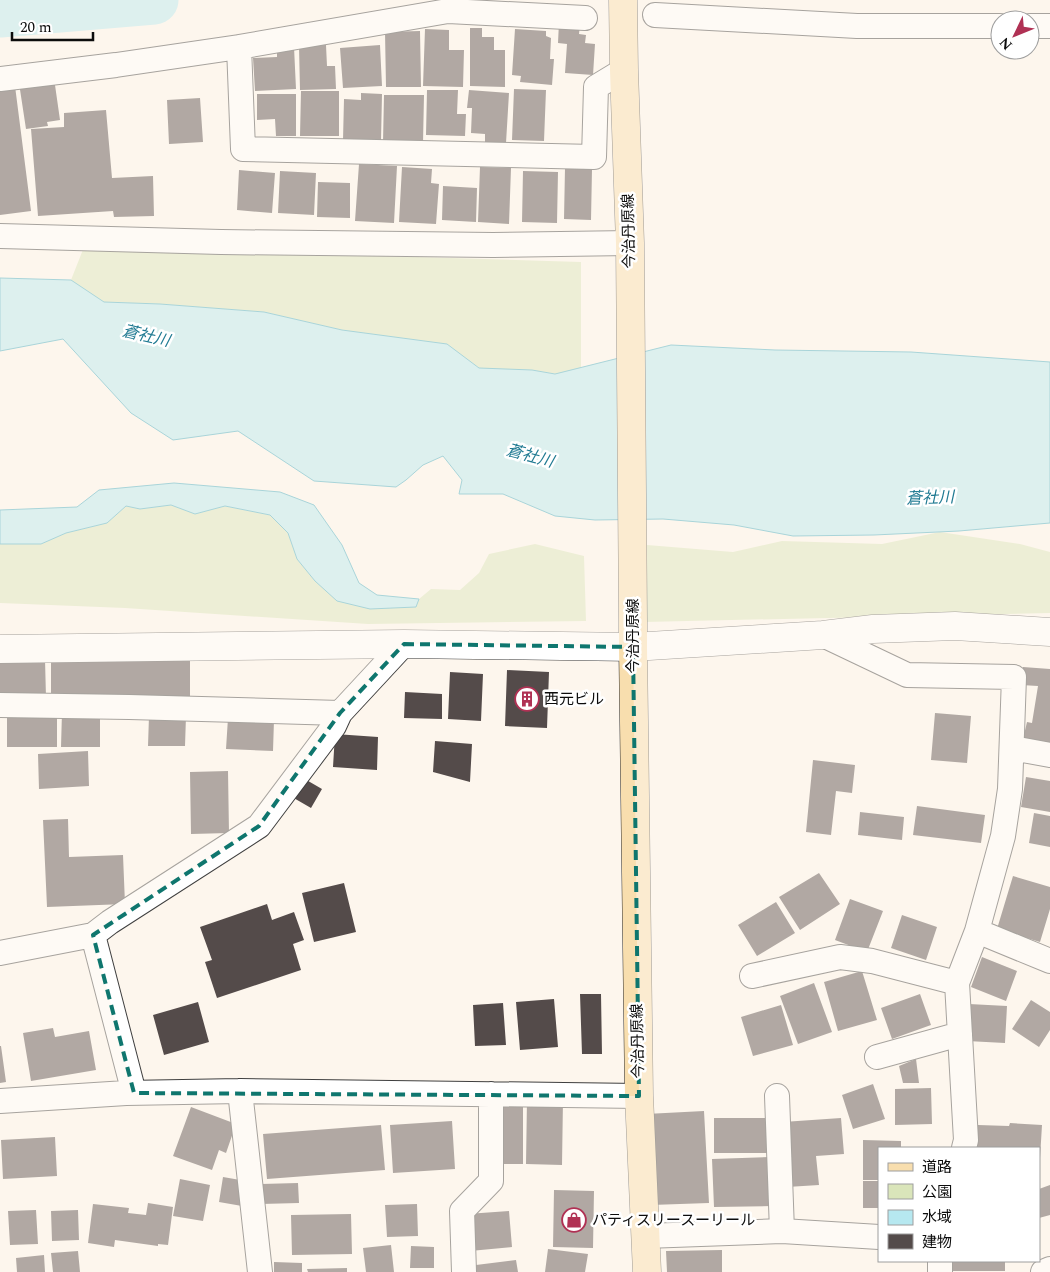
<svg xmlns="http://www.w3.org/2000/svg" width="1050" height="1272" font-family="Spectral,'Noto Sans JP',serif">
<rect width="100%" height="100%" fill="#fdf6ed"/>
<path fill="#dae5ba" d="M84 247 581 262V367L574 377 532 370 494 379 447 344 342 330 264 312 160 304 104 302 71 280Z
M171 505 195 514 225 506 270 515 288 533 297 559 315 581 416 607 419 599 431 589 460 590 479 573 489 554 535 544 584 556 586 621 368 624 125 608 0 603V544H41L66 533 107 523 126 506 140 509Z
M940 532 1020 544 1050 552V613L644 622 647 545 733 552 782 541 882 544Z"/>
<path fill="#b6e8f0" stroke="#43acc1" d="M0 278 71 280 104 302 160 304 264 312 342 330 447 344 479 368 532 370 555 374 671 345 775 350 911 352 1050 362V523L959 531 874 535 793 536 734 525 663 519 595 520 555 516 503 494H459L462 480 443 456 423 465 406 480 396 487 314 481 238 431 173 440 131 413 63 339 0 351Z
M174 483 280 492 314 505 342 545 359 583 377 595 419 599 416 607 370 609 337 601 315 581 297 559 288 533 270 515 225 506 195 514 171 505 140 509 126 506 107 523 66 533 41 544H0V510L77 507 99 490Z"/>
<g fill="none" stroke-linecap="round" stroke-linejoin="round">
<path stroke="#b6e8f0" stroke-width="49" d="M0 13 154 0"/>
</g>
<path fill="#544b4a" d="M559 22 580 24 579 34 586 35 585 43 595 44 593 75 565 73 567 44 558 43Z
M470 28H482V37H494V50H505V87L470 86Z
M425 29 449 30V50H464L463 87 423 86Z
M515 29 546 31V36L551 38 550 59H554L552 85 520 82 521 76 512 75Z
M420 31 421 87H386L385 32Z
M326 45 327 66H335L336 89 300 90 299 46Z
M380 45 382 86 343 88 340 48Z
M294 47 296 89 255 91 253 58 277 57V48Z
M54 78 60 120 47 122 48 126 26 129 19 83Z
M15 86 31 211 0 215V88Z
M514 89 546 90 544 141 512 140Z
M427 90H458L457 114H466L465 136 426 135Z
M469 90 509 93 506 143 485 142V134L471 133 472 108H467Z
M301 91H339V136H300Z
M361 93 382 94 381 141 343 140 344 99 361 100Z
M257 94H296V136H276L275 119 257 120Z
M384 95H424L423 143 383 142Z
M200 98 203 142 169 144 167 100Z
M106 110 112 178 153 176 154 216 114 217 113 211 38 216 31 129 64 127V113Z
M359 164 397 166 394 223 355 221Z
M402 167 432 169 431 183 439 184 436 224 399 222Z
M480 167 511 168 509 224 478 222Z
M565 168 592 169 591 220 564 219Z
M239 170 275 173 272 213 237 210Z
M280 171 316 173 314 215 278 213Z
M523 171 558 172 557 223 522 222Z
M318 182 350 183V218L317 217Z
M443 186 477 188 476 222 442 220Z
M45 659 46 698 0 699V660Z
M51 660H190V699H51Z
M1023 667 1050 669V745L1023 739 1027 722 1032 723 1038 686 1021 685Z
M507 670 549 672 547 728 505 726Z
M450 672 483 674 481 721 448 719Z
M405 692 442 694V719L404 718Z
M7 712H57V747H7Z
M62 712 100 713V747H61Z
M935 713 971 716 967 763 931 760Z
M149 716H186L185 746H148Z
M228 718 274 720 273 751 226 749Z
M335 734 378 737 377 770 333 767Z
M435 741 472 744 470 782 433 772Z
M88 751 89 786 39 789 38 754Z
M813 760 855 765 852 793 836 791 831 835 806 832Z
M228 771 229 833 191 834 190 772Z
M1026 777 1050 781V812L1021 807Z
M303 778 322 789 311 808 292 797Z
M917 806 985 815 981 843 913 835Z
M860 812 904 817 902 840 858 835Z
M1034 813 1050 816V847L1029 843Z
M68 819 69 857 123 855 125 904 47 907 43 820Z
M819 873 840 904 800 930 779 897Z
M1013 876 1050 887V909L1040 942 997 929Z
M344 883 356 932 314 942 302 893Z
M850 899 883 911 867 952 835 940Z
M776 902 795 933 757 956 738 925Z
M267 904 272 920 294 912 304 940 293 944 301 970 217 998 205 962 212 960 200 927Z
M902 915 937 927 926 960 891 948Z
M982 957 1017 971 1006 1001 971 987Z
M862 971 877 1020 838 1031 824 982Z
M814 983 832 1032 798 1044 780 996Z
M580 994H601L602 1054H582Z
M920 994 931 1025 892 1039 881 1008Z
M554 999 558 1047 520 1050 516 1002Z
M1031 1000 1050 1012V1030L1039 1047 1012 1029Z
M198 1002 209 1042 164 1055 153 1015Z
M503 1003 506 1045 475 1046 473 1005Z
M969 1004 1007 1006 1005 1043 967 1041Z
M781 1005 793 1045 753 1056 741 1017Z
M53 1028 55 1037 89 1031 96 1070 31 1081 23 1033Z
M0 1046H1L6 1082 0 1083Z
M916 1059 919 1083H903L899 1066Z
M873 1084 885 1119 853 1129 842 1095Z
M931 1088 932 1124 895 1125V1089Z
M523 1098V1164H494V1099Z
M527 1099H563L562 1165 526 1164Z
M191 1107 236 1124 226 1153 219 1150 212 1170 173 1156Z
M704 1111 709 1203 651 1205 646 1114Z
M714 1118H769V1153H714Z
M841 1118 844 1154 816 1156 819 1185 787 1187 783 1122Z
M452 1121 455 1169 393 1173 390 1125Z
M1010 1123 1042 1125 1040 1158H1039V1148H977L978 1125 1009 1126Z
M381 1125 385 1170 267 1179 263 1134Z
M55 1137 57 1176 3 1179 1 1140Z
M863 1140 901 1141V1148H879V1180H863Z
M770 1157 772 1206 714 1207 712 1159Z
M223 1177 246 1181 242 1206 219 1202Z
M180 1179 210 1185 203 1221 173 1216Z
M863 1181H879V1208H863Z
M298 1183 299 1203 261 1204V1184Z
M1050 1185V1215L1039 1218V1189Z
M554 1190 594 1191 593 1248 553 1247Z
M148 1203 173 1207 168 1245 158 1244V1246L115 1240 114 1247 88 1243 93 1204 129 1208 128 1213 146 1215Z
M417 1204 418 1236 387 1237 385 1205Z
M36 1210 38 1244 10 1245 8 1211Z
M78 1210 79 1240 52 1241 51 1211Z
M509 1211 512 1247 470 1251 467 1214Z
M351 1214 352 1254 292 1255 291 1215Z
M391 1245 394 1272H366L363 1248Z
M411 1246 434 1247V1268H410Z
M548 1249 588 1254 585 1272H545Z
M722 1250V1272H667L666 1251Z
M78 1251 80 1272H53L51 1253Z
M44 1255 45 1272H17L16 1258Z
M516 1260 518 1272H469L468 1266Z
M952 1261H1005V1271H953Z
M274 1262 302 1263V1272H274Z
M347 1268V1272H308L307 1269Z"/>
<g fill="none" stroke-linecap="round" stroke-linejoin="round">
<g stroke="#3f3f3f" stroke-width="26">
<path id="minor" d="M655 15 857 26H1000
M585 18 448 11 239 47 243 149 594 157 596 87 624 70
M1030 26H1050
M0 79 116 65 239 47
M0 236 221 242 493 245 630 243
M823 635 907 675 1014 677 1010 789 1003 836 977 931 957 983 966 1140 964 1148
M0 705 129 707 340 713
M1012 748 1050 755
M977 931 1050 961
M93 935 134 1093
M0 953 93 935 110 922 259 826 334 726 340 713 404 644
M752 976 840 957 872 961 957 983
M877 1057 960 1034
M240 1091 260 1272
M777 1096 782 1231
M0 1101 126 1093 240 1091 639 1096
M645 1236 782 1231 879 1237
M464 1272 462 1211 491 1181V1094
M940 1272V1261
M1043 1272 1050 1269"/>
</g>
<g stroke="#3f3f3f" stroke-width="29">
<path id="tertiary" d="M0 649 404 644 633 647 823 635 873 629 955 626 1050 632"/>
</g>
<g stroke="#2e2e2e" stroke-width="29">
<path id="secondary" d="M623 0 624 70 630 243 633 621V647L639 1096 647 1272"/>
</g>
<use href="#minor" stroke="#fff" stroke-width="24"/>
<use href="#tertiary" stroke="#fff" stroke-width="28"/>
<use href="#secondary" stroke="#f8deae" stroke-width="28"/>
</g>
<path d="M0 0H1050V1272H0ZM404 644 633 647 639 1096 134 1093 93 935 259 826 340 713Z" fill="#fdf6ed" fill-opacity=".55" fill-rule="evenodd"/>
<path fill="none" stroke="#0f766e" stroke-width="4" stroke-dasharray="10 6" stroke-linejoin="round" d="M404 644 633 647 639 1096 134 1093 93 935 259 826 340 713Z"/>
<defs>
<g id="building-ring" transform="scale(1.25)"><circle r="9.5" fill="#fff" stroke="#b03154" stroke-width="1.5"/><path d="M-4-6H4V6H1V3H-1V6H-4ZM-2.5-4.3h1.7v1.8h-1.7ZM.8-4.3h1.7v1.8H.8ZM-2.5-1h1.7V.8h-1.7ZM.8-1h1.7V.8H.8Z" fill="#b03154"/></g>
<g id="shop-ring" transform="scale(1.25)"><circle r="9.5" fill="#fff" stroke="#b03154" stroke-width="1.5"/><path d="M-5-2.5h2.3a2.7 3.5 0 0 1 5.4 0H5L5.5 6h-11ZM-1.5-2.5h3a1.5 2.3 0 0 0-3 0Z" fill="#b03154"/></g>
</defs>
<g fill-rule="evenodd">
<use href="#building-ring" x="527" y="699"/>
<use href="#shop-ring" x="574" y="1220"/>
</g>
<g text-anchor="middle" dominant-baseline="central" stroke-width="5" stroke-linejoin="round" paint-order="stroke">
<g font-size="15" fill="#0c0c0c" stroke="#fff">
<text transform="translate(629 231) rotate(-91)">今治丹原線</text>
<text transform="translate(633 636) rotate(-90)">今治丹原線</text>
<text transform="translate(638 1041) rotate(-91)">今治丹原線</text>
</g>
<g font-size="15" fill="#0c0c0c" stroke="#fff" text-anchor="start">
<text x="544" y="699">西元ビル</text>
<text x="592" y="1220">パティスリースーリール</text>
</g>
<g font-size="16" font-style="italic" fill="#217b93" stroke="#fff">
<text transform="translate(146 336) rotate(13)">蒼社川</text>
<text transform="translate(530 456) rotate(15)">蒼社川</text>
<text transform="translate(930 498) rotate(-2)">蒼社川</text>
</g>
</g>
<rect x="878" y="1147" width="162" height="115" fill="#ffffff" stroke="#9e9e9e"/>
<rect x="888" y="1163" width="25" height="8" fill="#f8deae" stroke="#9e9e9e"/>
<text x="922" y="1172" font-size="15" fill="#0c0c0c">道路</text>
<rect x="888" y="1184" width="25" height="15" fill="#dae5ba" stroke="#9e9e9e"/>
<text x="922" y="1197" font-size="15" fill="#0c0c0c">公園</text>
<rect x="888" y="1210" width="25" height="15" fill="#b6e8f0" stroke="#9e9e9e"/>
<text x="922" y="1222" font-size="15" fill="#0c0c0c">水域</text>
<rect x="888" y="1234" width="25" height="15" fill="#544b4a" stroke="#9e9e9e"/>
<text x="922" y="1247" font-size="15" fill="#0c0c0c">建物</text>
<g transform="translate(1015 35) rotate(227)"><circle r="24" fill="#ffffff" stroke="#9e9e9e"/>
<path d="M0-4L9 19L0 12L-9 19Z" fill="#b03154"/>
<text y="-8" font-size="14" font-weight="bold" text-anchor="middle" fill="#0c0c0c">N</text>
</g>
<path d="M12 32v8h81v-8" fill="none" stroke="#0c0c0c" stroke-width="2.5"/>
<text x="20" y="32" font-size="15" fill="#0c0c0c" stroke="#ffffff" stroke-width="4" paint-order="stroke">20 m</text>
</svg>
